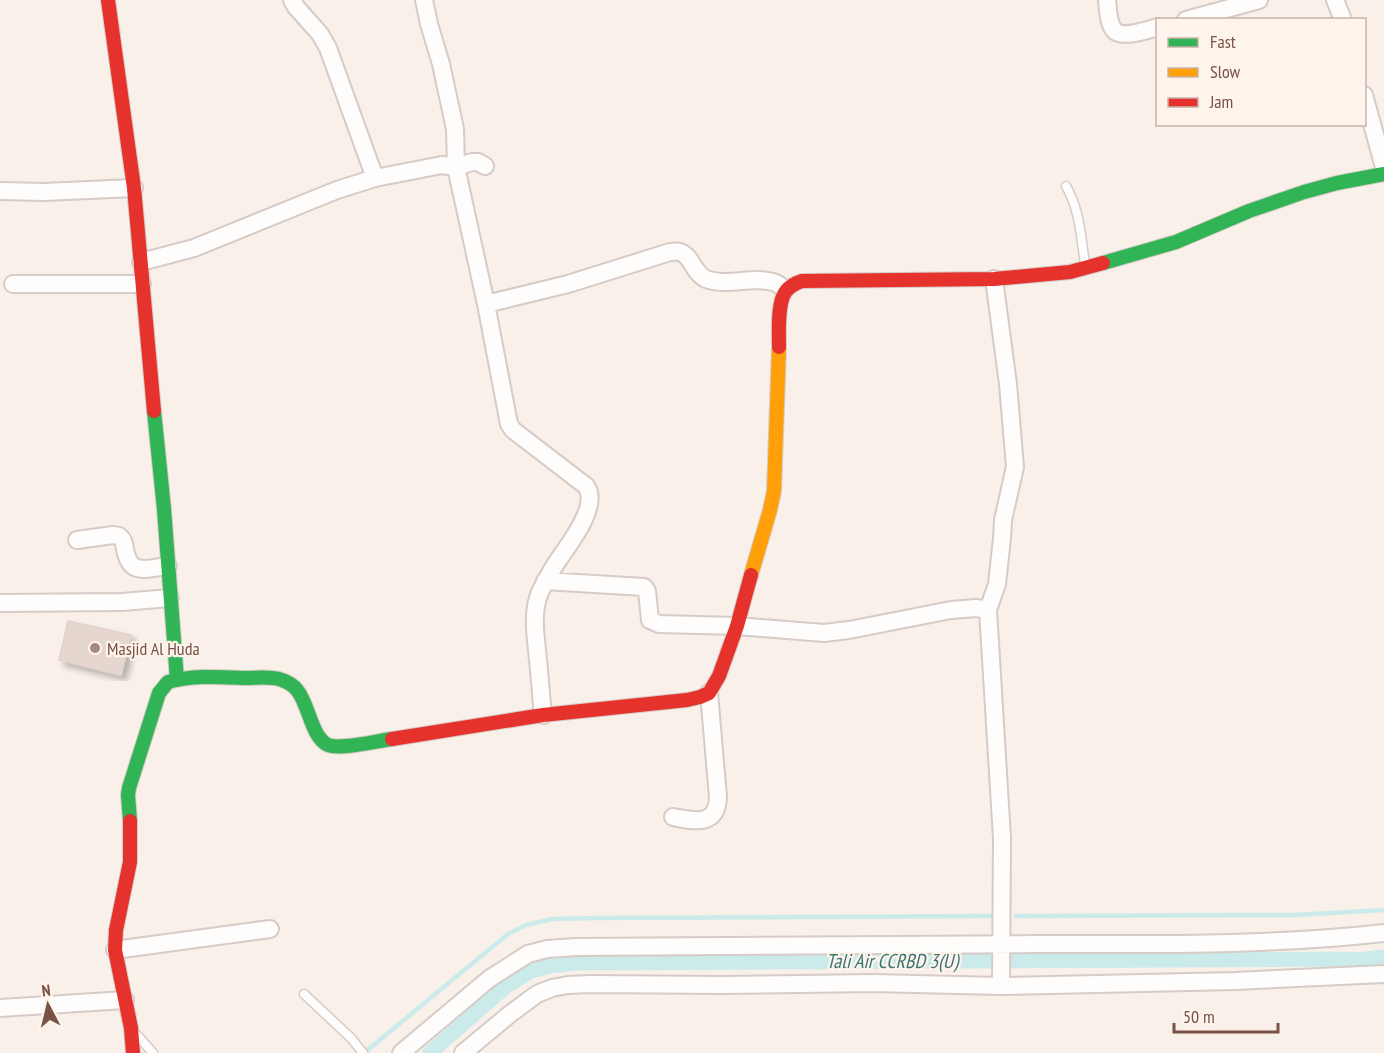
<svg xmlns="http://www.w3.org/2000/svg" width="1384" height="1053" font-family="'PT Sans Narrow',sans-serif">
<defs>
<filter id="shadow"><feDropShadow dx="5" dy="5" stdDeviation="3" flood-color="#0004"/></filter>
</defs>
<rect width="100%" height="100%" fill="#f8f0e9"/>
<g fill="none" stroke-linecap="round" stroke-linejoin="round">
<path stroke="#caebe9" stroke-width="4.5" d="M1016 916 1296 915 1384 910
M364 1053 508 934 526 925 552 919 599 918 994 916"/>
<path stroke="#caebe9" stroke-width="15" d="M430 1053 504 988 531 971 550 966 574 963 1366 959 1384 957"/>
</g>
<path fill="#e5d7d0" stroke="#e1d2cb" stroke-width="1.5" filter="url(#shadow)" d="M68 621 131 635 121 675 59 660Z"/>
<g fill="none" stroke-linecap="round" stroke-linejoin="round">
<g stroke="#d6cbc6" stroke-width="11">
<path id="lane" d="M1066 186C1080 210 1081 238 1085 264
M304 994 351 1038 363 1053
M137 1035 153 1053"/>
</g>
<g stroke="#d6cbc6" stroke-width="20">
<path id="street" d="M292 0 296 7 320 34 328 48 375 178
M424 0 429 24 441 64 455 129 456 167 486 304 509 424 513 430 586 486C600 505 570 543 559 559 552 569 546 580 540 592 531 614 536 637 538 660 540 678 541 697 543 715
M1107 0C1108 8 1108 23 1114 30 1121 39 1148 30 1158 27
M1335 0 1343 20
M1186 20 1259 0
M1364 95 1384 167
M0 191 44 192 134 188
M141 262 194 248 337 190 375 178 442 165 456 167 472 162H478L485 166
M13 284H142
M486 304 568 284 670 252C673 252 677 251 680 252 692 256 694 274 706 279 727 287 752 276 773 282 777 283 782 287 785 290
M77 540 113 535 119 536C124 540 124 543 125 549 130 577 146 568 168 566
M545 581 644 587 647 591 650 620 659 624 737 626 824 633 849 630 951 610 976 608 988 610 1002 838 1001 986
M0 603 122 602 170 598
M988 610 997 584 1002 538 1003 520 1015 467 1008 384 994 279
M673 817C694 821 717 827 718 797L709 693
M115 950 270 929
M0 1008 125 1000
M401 1053 489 979 528 954 547 949 576 947C730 946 885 945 1039 944 1154 944 1270 946 1384 933
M463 1053 510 1014 537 994 552 988 568 985 591 984 722 985 873 983 1001 986 1235 981 1384 974"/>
</g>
<g stroke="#d7cbc6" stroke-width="16">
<path id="fast" d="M1103 263 1176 242 1249 211 1304 192 1337 183 1384 174
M154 411 164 509 177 680
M130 821 128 795 129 788 159 693 168 682C193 675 220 677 246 678 258 678 271 676 282 680 288 682 293 685 297 690 309 704 311 737 328 745 341 750 377 741 392 739"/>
</g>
<g stroke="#d7cbc6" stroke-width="16">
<path id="slow" d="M751 575 770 510 774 491 779 347"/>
</g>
<g stroke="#d7cbc6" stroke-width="16">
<path id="jam" d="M108 0 134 188 154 411
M779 347C779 332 777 302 786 291 790 286 796 283 802 281L994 279 1070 272 1103 263
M392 739 543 715 687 700 700 697 709 693 719 676 737 626 751 575
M130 821V862L116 930 115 950 131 1028 133 1053"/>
</g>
<use href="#lane" stroke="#fefdfc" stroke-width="8"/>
<use href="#street" stroke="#fefdfc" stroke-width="16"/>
<use href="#fast" stroke="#30b455" stroke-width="14"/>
<use href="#slow" stroke="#ff9f0a" stroke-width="14"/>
<use href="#jam" stroke="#e5322d" stroke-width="14"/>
</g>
<circle fill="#a58980" stroke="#fff4eb" stroke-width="2" cx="95" cy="648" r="6"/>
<g text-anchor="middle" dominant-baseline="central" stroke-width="4.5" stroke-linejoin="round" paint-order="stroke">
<g font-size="18" fill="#785147" stroke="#fff4eb" text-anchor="start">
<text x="107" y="648">Masjid Al Huda</text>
</g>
<g font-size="20" font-style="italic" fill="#377677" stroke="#fff4eb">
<text x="892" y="961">Tali Air CCRBD 3(U)</text>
</g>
</g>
<rect x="1156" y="18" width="210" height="108" fill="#fff4eb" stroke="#c9b3a9" stroke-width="1.5"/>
<rect x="1168" y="38" width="30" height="9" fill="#30b455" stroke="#c9b3a9" stroke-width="1.5"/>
<text x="1210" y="48" font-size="18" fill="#785147">Fast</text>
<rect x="1168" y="68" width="30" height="9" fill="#ff9f0a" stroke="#c9b3a9" stroke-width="1.5"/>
<text x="1210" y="78" font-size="18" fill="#785147">Slow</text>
<rect x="1168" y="98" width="30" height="9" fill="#e5322d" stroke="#c9b3a9" stroke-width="1.5"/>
<text x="1210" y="108" font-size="18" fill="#785147">Jam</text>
<g transform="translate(48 1005) rotate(353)" stroke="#fff4eb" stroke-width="4.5" paint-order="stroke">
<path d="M0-4.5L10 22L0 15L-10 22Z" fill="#785147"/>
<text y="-9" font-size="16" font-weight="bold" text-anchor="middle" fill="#785147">N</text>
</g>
<path d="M1174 1023v9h104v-9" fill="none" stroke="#785147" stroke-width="3"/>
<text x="1183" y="1023" font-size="18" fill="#785147" stroke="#fff4eb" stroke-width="4.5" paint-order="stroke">50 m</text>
</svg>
